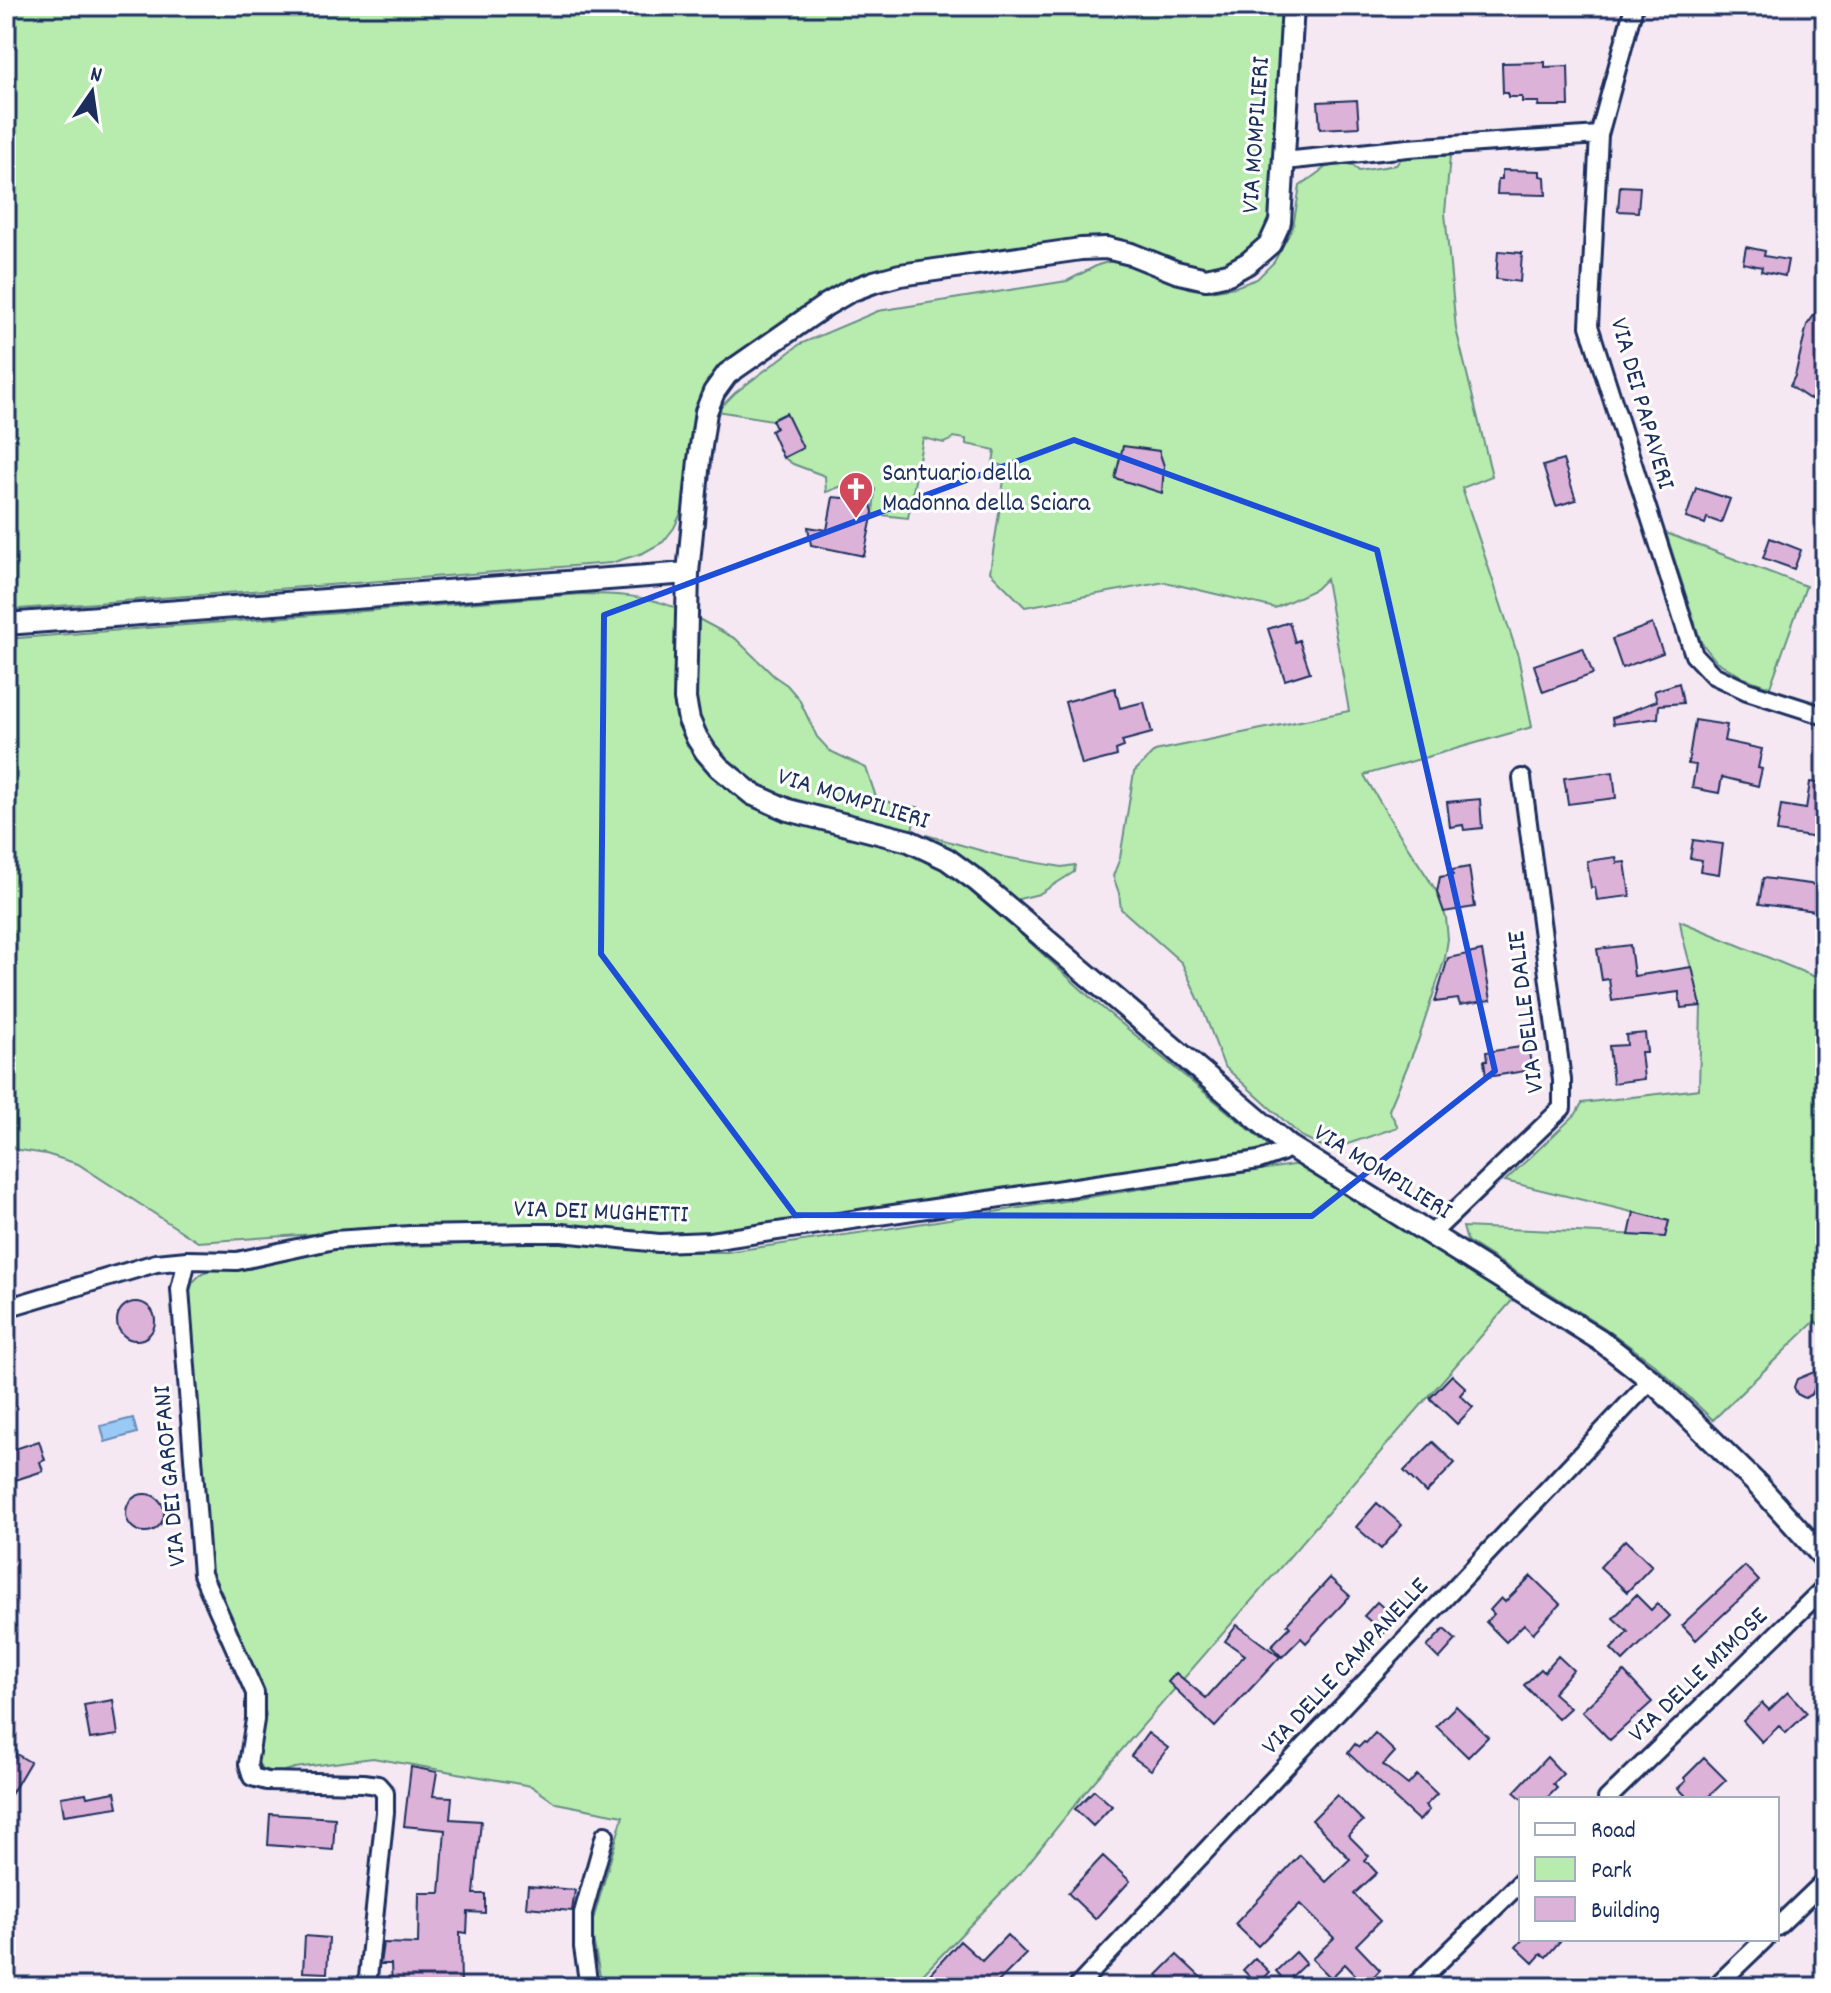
<svg xmlns="http://www.w3.org/2000/svg" width="1831" height="1993" font-family="Dekko,sans-serif">
<rect width="100%" height="100%" fill="#f5e8f3"/>
<filter id="ink" filterUnits="userSpaceOnUse"><feTurbulence type="fractalNoise" baseFrequency=".0125" numOctaves="2"/><feDisplacementMap in="SourceGraphic" scale="16" xChannelSelector="R" yChannelSelector="G"/><feConvolveMatrix kernelMatrix="1 2 1 2 8 2 1 2 1" color-interpolation-filters="sRGB"/></filter>
<g filter="url(#ink)">
<path fill="#b7ecae" stroke="#698e86" stroke-width="2" d="M6 6H1287L1274 198C1269 220 1262 243 1242 256 1201 282 1166 256 1126 243 1112 239 1098 237 1083 237L900 266 863 276 828 292 803 309 732 361 688 486 683 509 674 528 663 542 643 553 611 563 6 610Z
M1403 156H1450L1445 213 1456 329 1492 476 1462 488 1518 656 1532 727 1364 775 1393 824 1437 892 1446 918 1448 939 1445 958 1418 1041 1389 1110 1398 1127 1330 1150 1301 1136 1224 1066 1202 1007 1182 963 1121 909 1119 893 1113 876 1120 858 1134 772 1155 751 1349 711 1326 579 1316 589 1275 608 1165 582 1025 607 990 572 1006 467 993 463 995 450 966 444V439L953 437 951 440 944 443 923 438 908 518 873 514 875 489C860 477 843 486 826 492L825 476 793 464 783 457 786 414 772 420 717 411 735 393 800 344 878 311 1067 281 1098 265 1112 261 1122 262 1192 289 1210 291 1235 287 1257 279 1274 262 1293 227 1300 186 1326 167 1351 164 1359 171 1396 165Z
M1666 533 1806 586 1770 687 1744 678 1716 661 1701 642Z
M582 594C614 594 646 595 676 608L678 614 681 725 691 747 705 768 723 786 763 811 918 854 950 873 975 892 1093 1000 1268 1145 1256 1153 705 1232 652 1236 506 1226 329 1233 198 1242 78 1164 46 1154 6 1148V639Z
M695 617 736 639 774 676 787 685 799 699 817 737 830 751 866 768 876 797 894 804 918 807 912 830 805 803 762 788 716 751 703 732 695 709Z
M926 835 1004 857 1062 867 1075 865 1074 872 1039 894 1015 900Z
M1680 921 1825 981V1330L1815 1321 1713 1420 1654 1364 1605 1328 1467 1241 1463 1227 1665 1236 1669 1221 1505 1181 1576 1114 1582 1103 1699 1089 1701 1006 1682 934Z
M1305 1163 1516 1296 1086 1791 1022 1871 911 1987H602L591 1927 623 1816 556 1803 531 1786 373 1758 295 1768 278 1773 263 1770 256 1760 266 1715 261 1691 210 1572 207 1543 200 1413 188 1297 193 1282 202 1273 210 1270 249 1269 332 1250 546 1240 577 1241 656 1252H727L879 1230Z"/>
<path fill="#99c9f5" stroke="#678bb9" stroke-width="2" d="M133 1418 137 1433 105 1442 101 1426Z"/>
<path fill="#ddb2d8" stroke="#1b2f5e" stroke-width="2" d="M1545 62V67L1568 66 1569 106H1538L1539 102H1522V97H1508V93H1503L1502 63Z
M1357 100 1359 127 1320 129 1318 102Z
M1502 170 1540 171V176L1545 177 1546 195 1497 194 1498 179H1502Z
M1620 186 1640 187 1638 212 1618 211Z
M1746 247 1765 251 1764 256 1788 260 1785 276 1761 271 1762 267 1743 263Z
M1498 251 1522 253 1520 282 1496 279Z
M1825 300V404L1808 398 1790 386 1795 376 1807 325Z
M786 413 803 448 783 458 771 431 776 428 772 420Z
M1123 446 1159 451 1164 466 1162 493 1115 478Z
M1563 460 1576 500 1556 506 1543 466Z
M1696 488 1730 499 1721 523 1707 518 1705 524 1686 518Z
M861 491 869 497 873 512 864 556 811 545 808 527 827 530 833 497 843 498Z
M1770 538 1801 550 1794 569 1763 558Z
M1289 622 1295 642 1299 640 1310 672 1285 680 1268 629Z
M1652 624 1663 653 1622 668 1612 639Z
M1583 648 1593 674 1543 692 1534 665Z
M1679 683 1683 703 1659 705 1658 718 1613 724 1612 718 1657 701 1654 691Z
M1115 688 1120 708 1144 702 1152 733 1122 741 1124 747 1116 750 1117 756 1082 765 1065 702Z
M1695 720 1727 725 1724 741 1762 749 1758 768 1762 769 1758 786 1722 777 1719 793 1692 788 1696 765 1688 764Z
M1613 772 1616 798 1568 804 1564 778Z
M1810 782 1825 784V839L1777 832 1781 805 1806 809Z
M1480 799 1482 828 1464 830 1463 825 1450 827 1447 802Z
M1693 840 1723 844 1719 874 1700 871 1702 860 1690 858Z
M1616 857 1617 863 1625 862 1630 896 1597 900 1595 887 1591 888 1587 861Z
M1469 867 1475 907 1444 912 1437 892 1440 877 1453 875 1452 870Z
M1763 878 1825 886V912L1759 904Z
M1630 945 1634 976 1692 967 1701 1006 1681 1008 1679 992 1612 1001 1609 979 1602 980 1597 949Z
M1482 951 1491 1000 1460 1005 1458 999 1435 1002 1448 958Z
M1645 1033 1647 1052H1641L1644 1079 1613 1083 1609 1046 1627 1045 1626 1035Z
M1528 1046 1532 1070 1486 1077 1484 1061H1487L1486 1052Z
M1634 1212 1669 1221 1665 1237 1629 1235Z
M117 1321a19 19 0 1 1 38 0a19 19 0 1 1-38 0Z
M1824 1368 1812 1394 1805 1398 1797 1394 1794 1387 1797 1379Z
M1452 1375 1466 1388 1460 1395 1473 1407 1457 1424 1430 1398Z
M39 1441 45 1460 40 1462 43 1471 6 1483V1452Z
M1433 1442 1455 1463 1426 1493 1404 1471Z
M126 1513a19 19 0 1 1 38 0a19 19 0 1 1-38 0Z
M1377 1503 1402 1525 1381 1549 1356 1527Z
M1625 1540 1652 1566 1627 1592 1600 1567Z
M1745 1566 1759 1581 1696 1640 1682 1625Z
M1531 1576 1560 1604 1533 1633 1524 1624 1506 1642 1486 1622 1494 1614 1490 1610 1501 1598 1505 1602Z
M1330 1578 1350 1596 1306 1643 1301 1638 1282 1657 1271 1646 1290 1627 1287 1624Z
M1636 1595 1651 1610 1657 1604 1669 1616 1623 1661 1611 1649 1628 1632 1613 1618Z
M1377 1602 1396 1619 1384 1633 1364 1616Z
M1237 1625 1280 1657 1215 1727 1168 1682 1176 1673 1206 1698 1245 1655 1225 1641Z
M1444 1629 1456 1640 1439 1659 1427 1647Z
M1558 1656 1573 1670 1553 1693 1570 1708 1558 1719 1524 1685 1541 1669 1544 1672Z
M1624 1672 1652 1702 1610 1740 1582 1711Z
M1788 1692 1807 1713 1786 1733 1779 1726 1762 1742 1743 1721 1762 1703 1769 1710Z
M113 1700 118 1735 90 1739 84 1705Z
M1456 1706 1488 1737 1468 1757 1436 1726Z
M1148 1733 1168 1748 1151 1770 1131 1756Z
M1375 1733 1395 1752 1383 1765 1408 1785 1417 1775 1437 1794 1425 1806 1429 1810 1419 1821 1393 1797 1394 1796 1348 1753 1355 1744 1359 1747 1364 1742 1366 1743Z
M6 1748 30 1762 6 1803Z
M1547 1757 1563 1774 1553 1784 1557 1788 1546 1799H1522L1514 1792Z
M1704 1758 1726 1780 1706 1799H1689L1678 1788 1686 1781 1684 1778Z
M411 1767 437 1772 433 1796 452 1797 450 1819 481 1821 474 1894H485V1913L468 1912 467 1933 460 1932 461 1987H392L391 1964H380L383 1943 418 1944 419 1893H440L445 1830 404 1826Z
M1094 1790 1112 1806 1093 1826 1075 1809Z
M115 1792 118 1807 64 1815 61 1797 86 1793 87 1797Z
M1337 1795 1363 1821 1348 1835 1369 1856 1365 1860 1377 1873 1354 1894 1380 1921 1356 1945 1380 1970 1365 1985 1345 1964 1331 1978 1312 1959 1334 1938 1300 1904 1258 1946 1235 1924 1300 1855 1326 1882 1350 1859 1312 1820Z
M270 1814 335 1818 333 1850 268 1845Z
M1103 1856 1130 1881 1095 1919 1068 1893Z
M528 1886 575 1890 572 1911 526 1907Z
M1007 1935 1026 1954 993 1987H918L960 1941 982 1961Z
M305 1936 329 1938 327 1973 303 1972Z
M1523 1939H1562L1546 1957 1541 1954 1533 1963 1516 1947Z
M1296 1952 1306 1963 1286 1982 1276 1971Z
M1177 1955 1211 1987H1169L1157 1975Z
M1255 1958 1269 1972 1257 1984 1243 1970Z"/>
<g fill="none" stroke-linecap="round" stroke-linejoin="round">
<g stroke="#1b2f5e" stroke-width="22">
<path id="minor" d="M1599 135 1634 6
M1284 161 1408 148 1599 135 1589 326 1694 655 1713 675 1747 691 1825 716
M1431 1234 1562 1108V1080L1522 778
M187 1260 180 1289 202 1574 255 1693V1720L248 1764 252 1777 267 1781 363 1783 378 1785 385 1793V1812L367 1987
M6 1308 156 1263 187 1260 237 1261 334 1240 410 1235 529 1233H562L659 1243 710 1241 1259 1160 1282 1152 1289 1146
M1607 1799 1825 1587
M1777 1927 1825 1881
M589 1987 583 1947V1913L605 1835
M1077 1987 1651 1380
M1413 1987 1521 1882
M1715 1987 1765 1939"/>
</g>
<g stroke="#1b2f5e" stroke-width="26">
<path id="tertiary" d="M1293 6 1280 222 1270 244 1248 263 1228 274 1206 279 1176 272 1131 254 1106 248 1081 249 900 275 874 282 850 291 826 305 727 374 714 392 706 412 699 460 688 573 685 699 689 720 697 738 706 752 719 767 752 794 788 810 909 841 947 859 977 881 1289 1146 1600 1340 1651 1380 1757 1484 1825 1559
M6 624 688 573"/>
</g>
<use href="#minor" stroke="#fff" stroke-width="16"/>
<use href="#tertiary" stroke="#fff" stroke-width="20"/>
</g>
</g>
<path fill="none" stroke="#1d4ed8" stroke-width="6" stroke-linejoin="round" d="M1074 440 1377 550 1495 1071 1312 1216 795 1215 601 954 604 615Z"/>
<defs>
<g id="church-pin" transform="scale(1.8)"><path d="M0 17L-7.5 6A9.5 9.5 0 1 1 7.5 6Z" fill="#d1495b" stroke="#fff"/><path d="M-1.2-6h2.4v3.5h3.3v2.4h-3.3V6h-2.4V-.1h-3.3v-2.4h3.3Z" fill="#fff"/></g>
</defs>
<g fill-rule="evenodd">
<use href="#church-pin" x="856" y="489"/>
</g>
<g text-anchor="middle" dominant-baseline="central" stroke-width="6" stroke-linejoin="round" paint-order="stroke">
<g font-size="26" fill="#1b2f5e" stroke="#fff">
<text transform="translate(1257 135) rotate(-86)">VIA MOMPILIERI</text>
<text transform="translate(1641 404) rotate(74)">VIA DEI PAPAVERI</text>
<text transform="translate(853 800) rotate(17)">VIA MOMPILIERI</text>
<text transform="translate(1527 1012) rotate(-97)">VIA DELLE DALIE</text>
<text transform="translate(1382 1173) rotate(32)">VIA MOMPILIERI</text>
<text transform="translate(601 1213) rotate(2)">VIA DEI MUGHETTI</text>
<text transform="translate(171 1476) rotate(-95)">VIA DEI GAROFANI</text>
<text transform="translate(1346 1667) rotate(-47)">VIA DELLE CAMPANELLE</text>
<text transform="translate(1699 1676) rotate(-44)">VIA DELLE MIMOSE</text>
</g>
<g font-size="26" fill="#1b2f5e" stroke="#fff" text-anchor="start">
<text x="882" y="474">Santuario della<tspan x="882" dy="30">Madonna della Sciara</tspan></text>
</g>
</g>
<rect width="1831" height="1993" fill="none" stroke="#fff" stroke-width="32"/>
<rect x="16" y="16" width="1799" height="1961" fill="none" stroke="#1b2f5e" stroke-width="3" filter="url(#ink)"/>
<rect x="1519" y="1797" width="260" height="144" fill="#ffffff" stroke="#a4acbf" stroke-width="2"/>
<rect x="1535" y="1823" width="40" height="12" fill="#ffffff" stroke="#a4acbf" stroke-width="2"/>
<text x="1591" y="1837" font-size="24" fill="#1b2f5e">Road</text>
<rect x="1535" y="1857" width="40" height="24" fill="#b7ecae" stroke="#a4acbf" stroke-width="2"/>
<text x="1591" y="1877" font-size="24" fill="#1b2f5e">Park</text>
<rect x="1535" y="1897" width="40" height="24" fill="#ddb2d8" stroke="#a4acbf" stroke-width="2"/>
<text x="1591" y="1917" font-size="24" fill="#1b2f5e">Building</text>
<g transform="translate(92 92) rotate(13)" stroke="#ffffff" stroke-width="6" paint-order="stroke">
<path d="M0-6L14 30L0 20L-14 30Z" fill="#1b2f5e"/>
<text y="-12" font-size="22" font-weight="bold" text-anchor="middle" fill="#1b2f5e">N</text>
</g>
</svg>
